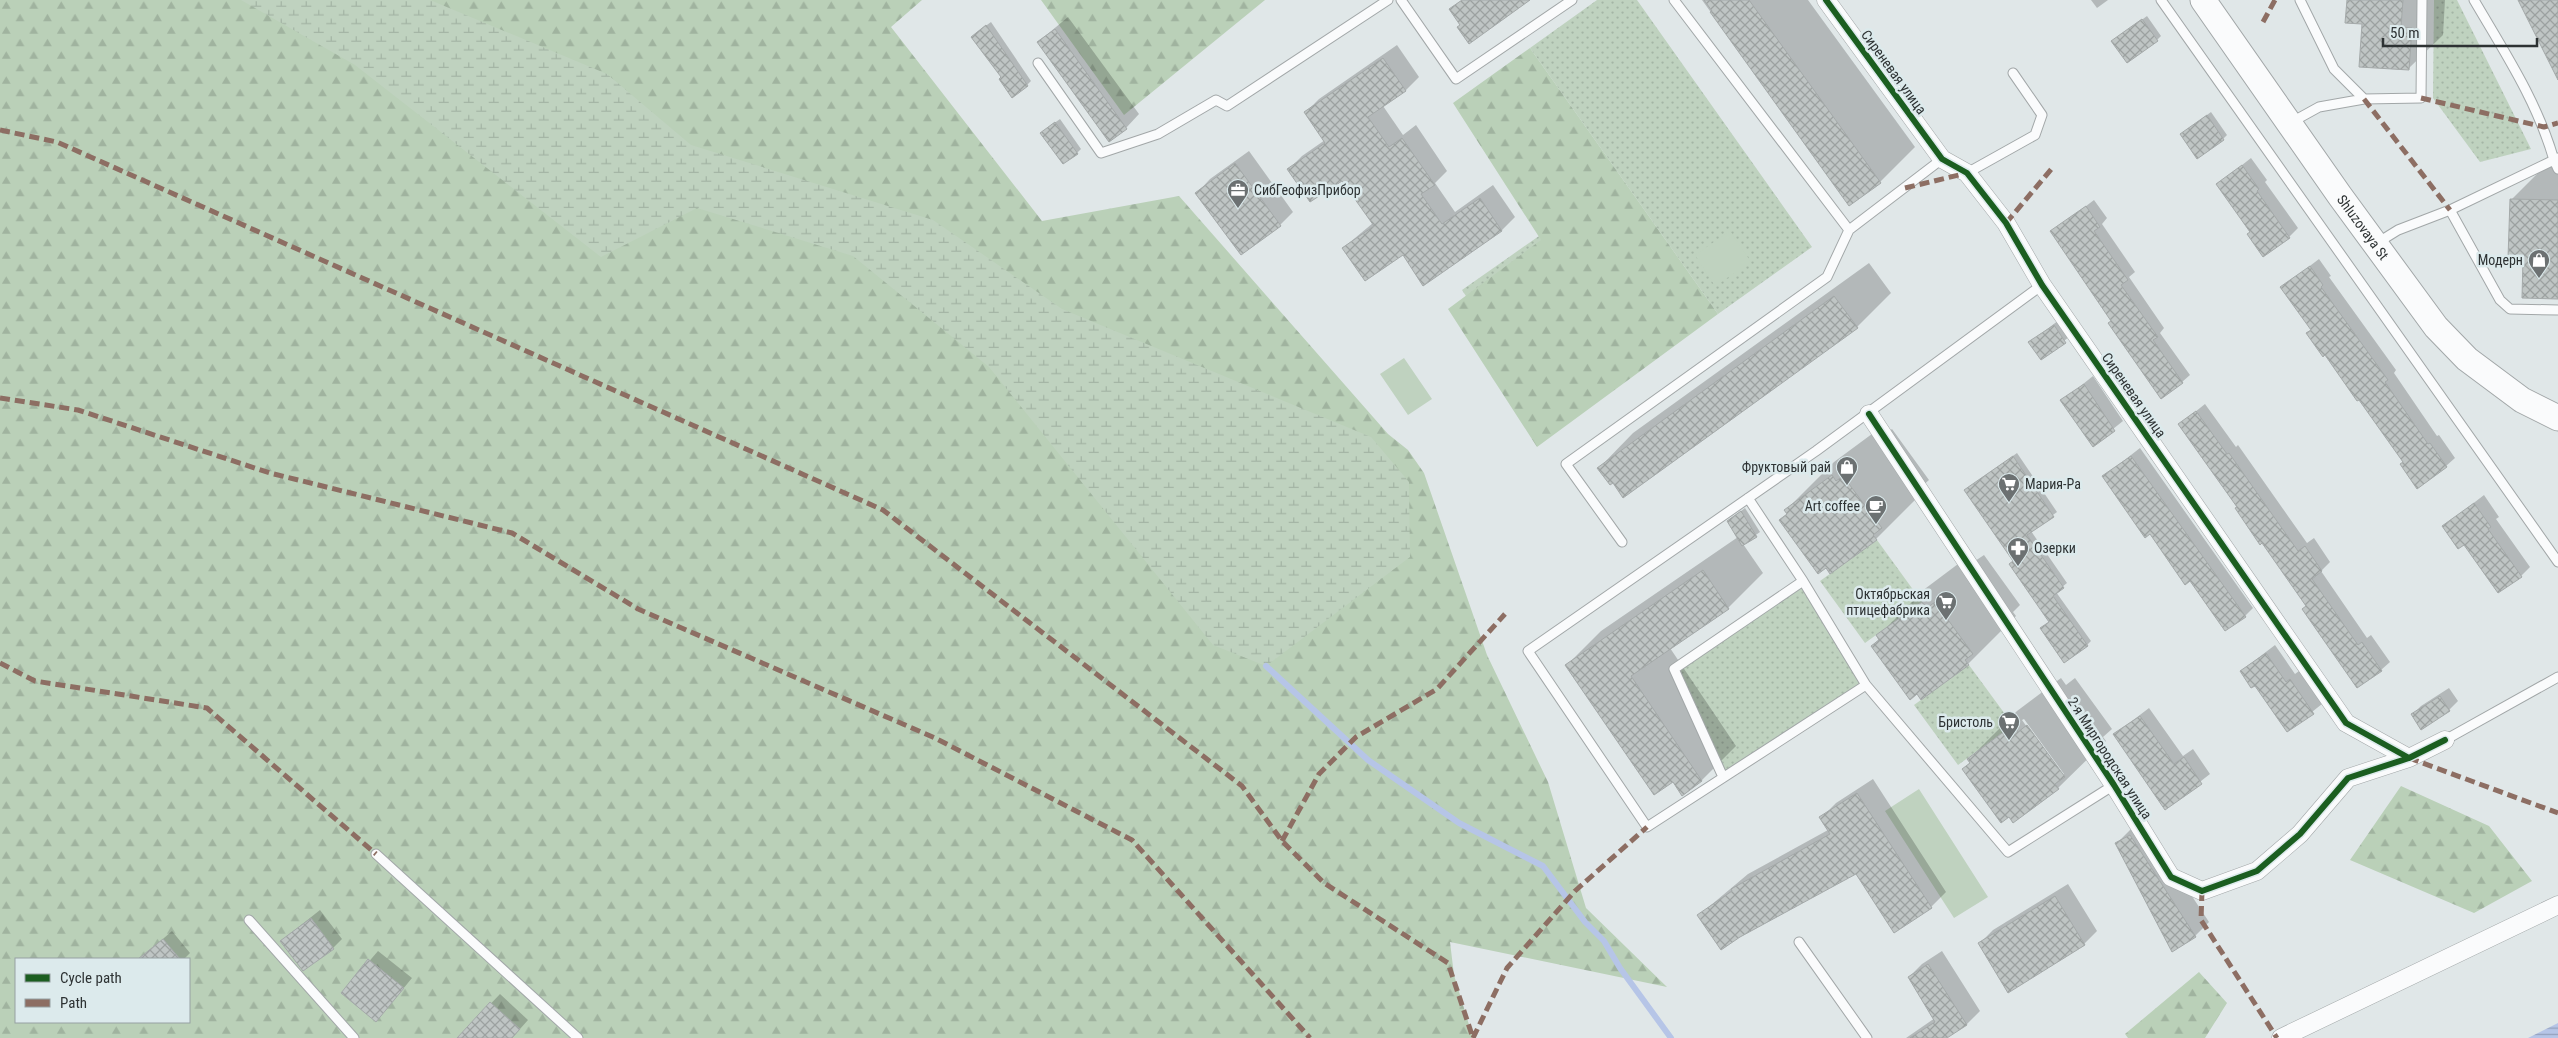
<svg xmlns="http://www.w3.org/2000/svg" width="2558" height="1038" font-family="'Roboto Condensed',sans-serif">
<defs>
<pattern id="grass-dots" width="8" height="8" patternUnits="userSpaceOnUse" patternTransform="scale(1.25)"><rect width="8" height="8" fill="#bfd2bf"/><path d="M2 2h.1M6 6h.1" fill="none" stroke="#a4b5a5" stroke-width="1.8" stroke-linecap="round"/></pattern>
<pattern id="forest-firs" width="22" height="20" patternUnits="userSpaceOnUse" patternTransform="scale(1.25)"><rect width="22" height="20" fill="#bad0b8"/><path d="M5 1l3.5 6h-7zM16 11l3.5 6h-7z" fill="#a0b39f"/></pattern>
<pattern id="wetland-marsh" width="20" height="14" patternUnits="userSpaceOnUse" patternTransform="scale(1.25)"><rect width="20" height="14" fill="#bfd2bf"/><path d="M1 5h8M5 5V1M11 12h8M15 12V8" fill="none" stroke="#a4b5a5"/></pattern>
<pattern id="water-rules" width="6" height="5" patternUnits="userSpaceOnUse" patternTransform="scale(1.25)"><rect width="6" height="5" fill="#b6c5e7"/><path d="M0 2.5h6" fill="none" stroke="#94a1bc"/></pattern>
<pattern id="building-cross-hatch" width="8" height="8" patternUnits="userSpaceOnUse" patternTransform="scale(1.25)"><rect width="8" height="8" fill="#bfc5c4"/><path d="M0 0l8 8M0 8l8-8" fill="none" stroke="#9ca1a0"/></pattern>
</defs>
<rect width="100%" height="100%" fill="#e0e7e8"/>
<path fill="url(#grass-dots)" d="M1597 0H1637L1812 247 1718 314 1530 48Z
M2434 0H2457L2531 149 2480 162 2433 98Z
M1539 236 1555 262 1479 316 1462 290Z
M1877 540 1922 602 1865 643 1820 581Z
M1803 581 1866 685 1723 777 1674 669Z
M1969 665 2013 725 1958 765 1914 705Z"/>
<path fill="url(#forest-firs)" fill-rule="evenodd" d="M0 0H922L891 27 1042 221 1179 196 1388 434 1408 450 1424 473 1487 655 1548 782 1586 908 1667 987 1450 942 1454 975 1473 1038H0ZM16 959H189V1022H16Z
M1041 0H1265L1124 115Z
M1530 48 1718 314 1537 447 1448 309 1541 240 1453 103Z
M2401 786 2489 826 2532 881 2474 913 2350 860Z
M2199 972 2227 1003 2205 1038H2128L2125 1034Z"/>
<path fill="url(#wetland-marsh)" d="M241 0H430L607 74 691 145 933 220 1062 309 1371 437 1409 482 1410 557 1266 666 1213 645 989 367 853 256 697 208 601 257 355 65Z"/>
<path fill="#bfd2bf" d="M1730 231 1751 262 1715 286 1695 255Z
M1404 358 1432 399 1408 415 1380 374Z
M1919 789 1988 897 1954 918 1885 811Z"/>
<path fill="url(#water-rules)" d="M2558 1023V1038H2528Z"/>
<path fill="#0003" fill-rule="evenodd" d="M1702 0H1808L1915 147 1880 182 1849 204Z
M2091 0H2108L2097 8Z
M2348 0H2445L2443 35 2408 69 2363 23Z
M2147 16 2161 36 2157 40 2113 41Z
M1068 17 1139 114 1126 128 1038 42Z
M991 22 1031 81 1027 85 1002 77 976 33Z
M1397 45 1419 77 1406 90 1383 106 1403 135 1416 125 1447 171 1435 183 1455 212 1493 185 1515 217 1502 230 1424 284 1403 253 1343 248 1373 223 1342 179 1289 169 1302 156 1325 140 1306 112 1319 99Z
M2211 112 2227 135 2223 139 2185 131Z
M1060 119 1081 149 1077 153 1046 129Z
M1249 151 1293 212 1280 225 1197 193 1210 179Z
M2251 158 2267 180 2265 182 2298 228 2289 237 2251 232 2218 184Z
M2546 165H2558V298L2524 257 2512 199Z
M2094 200 2107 218 2102 224 2135 272 2129 277 2164 328 2160 333 2190 375 2182 382 2112 320 2052 232Z
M2319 259 2331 276 2329 277 2396 370 2394 373 2437 436 2439 435 2455 458 2446 466 2404 462 2326 353 2308 333 2312 329 2282 287Z
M1869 263 1891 293 1857 327 1613 481 1599 468 1633 433Z
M2063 317 2074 333 2041 359 2030 342Z
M2093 376 2123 421 2093 445 2062 401Z
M2205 404 2236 447 2238 445 2307 543 2314 538 2330 562 2321 571 2367 638 2371 635 2390 662 2381 670 2307 606 2180 424Z
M1880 428 1884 435 1892 429 1929 480 1921 487 1924 491 1876 539 1830 572 1781 520 1788 513 1786 510 1834 462Z
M2140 448 2253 608 2245 616 2191 579 2104 476Z
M2017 453 2057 512 2031 531 2067 583 2056 592 2091 641 2087 645 2046 624 2050 621 2014 561 1965 490Z
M2484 495 2499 517 2496 519 2530 567 2521 576 2464 543 2444 526Z
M1745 508 1760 532 1743 544 1763 573 1728 608 1670 648 1736 746 1702 780 1682 794 1673 780 1566 666 1601 631 1738 537 1728 521Z
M1970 555 1975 561 1984 555 2020 605 2013 612 2016 616 1968 664 1922 698 1872 646 1880 638 1878 636 1926 588Z
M2275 645 2295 674 2299 671 2322 704 2288 731 2255 684 2241 671Z
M2061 678 2066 685 2075 678 2112 729 2103 737 2106 741 2058 788 1964 769 1971 761 1969 759 2017 711ZM2024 719 2064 774 2062 776 2022 720Z
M2449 688 2458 701 2449 710 2413 714 2421 706Z
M2149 708 2183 756 2193 749 2210 774 2165 809 2115 734Z
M1873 779 1946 892 1931 907 1856 872 1698 916 1748 874 1828 830 1821 818 1836 803Z
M2143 822 2209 922 2195 936 2173 950 2117 843 2130 830Z
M2068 884 2097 931 2084 944H1979L1993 930Z
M320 910 342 939 333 948 281 941Z
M172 931 190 953 184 959H140Z
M378 951 412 978 384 1012 342 993Z
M1942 951 1980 1011 1967 1024 1945 1038H1906L1935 1018 1909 977 1922 964Z
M500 994 528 1020 512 1038H464L461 1035Z"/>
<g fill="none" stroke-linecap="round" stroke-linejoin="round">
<path stroke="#b6c5e7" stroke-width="6" d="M1266 666 1368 760 1459 823 1543 866 1585 922 1604 941 1620 968 1671 1038"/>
</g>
<path fill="url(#building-cross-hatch)" stroke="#a4a9a9" d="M1462 0H1530L1469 44 1457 27 1460 25 1449 9Z
M1704 0H1749L1881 183 1849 206 1710 12 1712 11Z
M2347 0H2403L2401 27 2412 28 2409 70 2359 67 2362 24 2345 23Z
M2518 0H2558V80Z
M2142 19 2158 41 2127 63 2111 41Z
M986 25 1028 86 1012 98 999 79 1001 77 971 37Z
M1055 29 1127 129 1109 142 1037 42Z
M1383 58 1406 91 1368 117 1389 147 1402 138 1435 185 1421 194 1442 224 1480 198 1502 231 1423 286 1403 255 1365 281 1342 248 1374 226 1342 181 1310 202 1287 169 1325 143 1304 112Z
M2207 115 2224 140 2197 159 2180 134Z
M1055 122 1078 154 1063 164 1040 133Z
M1235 163 1281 226 1241 255 1195 193Z
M2242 165 2259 189 2257 191 2290 238 2263 257 2247 234 2250 232 2216 184Z
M2510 199 2558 200V299L2522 298 2523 258H2508Z
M2086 206 2100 227 2094 231 2128 280 2121 285 2158 337 2153 340 2183 383 2161 399 2108 323 2111 321 2050 231Z
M2310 266 2323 285 2321 287 2388 380 2385 382 2428 444 2430 443 2447 467 2417 489 2400 464 2403 462 2359 400 2357 401 2325 355 2323 357 2306 333 2311 330 2280 287Z
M1834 296 1858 328 1623 498 1613 483 1610 485 1597 468Z
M2054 325 2066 343 2041 360 2028 342Z
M2084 384 2115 431 2093 447 2060 400Z
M2196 411 2227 454 2229 453 2298 551 2305 546 2322 571 2312 579 2358 645 2362 642 2382 671 2357 688 2302 609 2306 606 2262 543 2260 545 2235 508 2237 507 2178 424Z
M2013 456 2054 517 2027 535 2064 588 2053 596 2088 646 2064 663 2040 628 2049 622 2009 564 2013 561 1964 490Z
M2131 456 2246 617 2225 631 2190 581 2185 585 2150 534 2145 538 2102 476Z
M1832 475 1836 481 1843 476 1882 528 1873 535 1877 540 1830 574 1826 568 1818 574 1779 520 1787 514 1784 510Z
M2474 503 2491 527 2488 529 2522 577 2498 593 2464 545 2458 549 2442 526Z
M1741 511 1757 537 1742 546 1727 521Z
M1703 570 1729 609 1631 676 1702 781 1682 796 1673 782 1654 795 1565 665Z
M1922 602 1927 608 1935 602 1973 654 1965 660 1969 665 1921 700 1917 694 1910 700 1871 646 1879 640 1876 635Z
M2266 653 2286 682 2290 679 2314 714 2287 732 2255 686 2251 688 2240 671Z
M2440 696 2450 711 2421 730 2411 714Z
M2140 716 2174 764 2184 757 2202 784 2165 810 2113 734Z
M2013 725 2018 732 2027 725 2065 777 2055 784 2059 789 2013 823 2009 817 2001 823 1962 769 1970 763 1967 759Z
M1857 793 1932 908 1894 933 1856 874 1740 937 1721 950 1697 915 1732 891 1731 889 1830 834 1819 817Z
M2130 835 2196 937 2172 952 2115 843Z
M2055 896 2085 945 2008 993 1978 943Z
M311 918 334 949 303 971 280 941Z
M163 939 180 959H138Z
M368 959 404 988 376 1022 341 993Z
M1928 964 1967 1025 1947 1038H1910L1935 1022 1908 977Z
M490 1002 520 1029 512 1038H457Z"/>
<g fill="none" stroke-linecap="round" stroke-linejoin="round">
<g stroke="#a2a7a8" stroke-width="11">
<path id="service" d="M1401 0 1456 79 1572 0
M1674 0 1849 230
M2161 0 2558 562
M2300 0 2334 69 2364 99
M2474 0C2505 53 2537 101 2554 160L2558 158
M1038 63 1101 153 1158 134 1216 100 1227 106 1388 0
M2290 123 2319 107 2364 99 2421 98 2422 0
M1967 173 2035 135 2042 115 2013 73
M2450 210 2500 300 2510 309 2558 310
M2377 243 2398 230 2450 210 2554 160 2558 169
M1748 498 1803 581 1866 685 2008 852 2114 785
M1622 542 1566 464 1827 277 1849 230 1942 159
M1866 685 1647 827 1528 651 1816 451 2042 285
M2445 740 2558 677
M1723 777 1674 669 1803 581
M376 854 578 1038
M249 920 354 1038
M1799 942 1867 1038"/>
</g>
<g stroke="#a2a7a8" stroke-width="19">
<path id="minor" d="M1826 0 1942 159 1967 173 2006 223 2042 285 2346 723 2409 758 2445 740
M1869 414 2114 785 2171 877 2202 891 2257 871 2300 834 2348 778 2409 758
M2281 1038 2558 905"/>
</g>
<g stroke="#a2a7a8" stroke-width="27">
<g id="secondary">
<path id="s1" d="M2203 0 2340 196 2436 327 2467 359 2522 400 2558 418"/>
</g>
</g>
<use href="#service" stroke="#fafbfc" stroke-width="9"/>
<use href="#minor" stroke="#fafbfc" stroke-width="18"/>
<use href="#secondary" stroke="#fafbfc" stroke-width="25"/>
<path stroke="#8d6e63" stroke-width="5" stroke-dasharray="10 5" stroke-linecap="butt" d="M2263 22 2275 0
M2421 98 2544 127 2558 123
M2364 99 2450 210
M0 130 57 142 883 510 1242 786 1282 841 1324 883 1448 963 1473 1038
M1905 188 1967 173
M2006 223 2054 166
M0 398 78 410 270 473 512 533 638 609 935 738 1132 840 1310 1038
M0 663 35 681 207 708 376 854
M2409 758 2558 813
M1282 841 1319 774 1356 737 1437 689 1505 614
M2202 891 2201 920 2277 1038
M1473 1038 1507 968 1575 891 1647 827"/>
<g stroke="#dceaec" stroke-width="9">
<path id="cycleway" d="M1826 0 1942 159 1967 173 2006 223 2042 285 2346 723 2409 758 2445 740
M1869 414 2114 785 2171 877 2202 891 2257 871 2300 834 2348 778 2409 758"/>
</g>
<use href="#cycleway" stroke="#1b5e20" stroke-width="6"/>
</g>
<defs>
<g id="office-pin" transform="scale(1.125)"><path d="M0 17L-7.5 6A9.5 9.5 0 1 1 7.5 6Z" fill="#6c7172" stroke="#dceaec"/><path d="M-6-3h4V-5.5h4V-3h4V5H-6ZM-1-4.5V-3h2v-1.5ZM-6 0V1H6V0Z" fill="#fff"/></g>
<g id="shop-pin" transform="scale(1.125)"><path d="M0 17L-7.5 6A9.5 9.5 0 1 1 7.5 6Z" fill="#6c7172" stroke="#dceaec"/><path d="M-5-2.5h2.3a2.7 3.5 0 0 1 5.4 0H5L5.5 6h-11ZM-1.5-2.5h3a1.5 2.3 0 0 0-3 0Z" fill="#fff"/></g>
<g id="supermarket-pin" transform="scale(1.125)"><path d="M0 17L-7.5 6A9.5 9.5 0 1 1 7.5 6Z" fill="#6c7172" stroke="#dceaec"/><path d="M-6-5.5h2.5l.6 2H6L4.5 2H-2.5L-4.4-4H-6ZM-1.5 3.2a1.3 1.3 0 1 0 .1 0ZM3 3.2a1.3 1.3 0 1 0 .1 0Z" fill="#fff"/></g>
<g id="cafe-pin" transform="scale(1.125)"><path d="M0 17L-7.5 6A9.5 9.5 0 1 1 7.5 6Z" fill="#6c7172" stroke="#dceaec"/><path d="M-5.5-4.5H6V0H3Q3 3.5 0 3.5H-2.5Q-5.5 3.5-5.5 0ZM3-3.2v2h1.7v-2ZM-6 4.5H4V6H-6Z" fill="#fff"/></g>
<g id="pharmacy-pin" transform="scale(1.125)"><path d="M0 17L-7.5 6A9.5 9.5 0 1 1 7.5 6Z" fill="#6c7172" stroke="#dceaec"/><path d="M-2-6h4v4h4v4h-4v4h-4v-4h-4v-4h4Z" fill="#fff"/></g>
</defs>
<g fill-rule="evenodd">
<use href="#office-pin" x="1238" y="190"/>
<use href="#shop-pin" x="2539" y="260"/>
<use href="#shop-pin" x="1847" y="467"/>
<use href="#supermarket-pin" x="2009" y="484"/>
<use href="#cafe-pin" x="1876" y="506"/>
<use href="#pharmacy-pin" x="2018" y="548"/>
<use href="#supermarket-pin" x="1946" y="602"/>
<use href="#supermarket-pin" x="2009" y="722"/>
</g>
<g text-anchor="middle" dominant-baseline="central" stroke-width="5" stroke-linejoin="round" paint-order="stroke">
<g font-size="14" fill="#2d3233" stroke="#dceaec">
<text transform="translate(1894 72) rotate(54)">Сиреневая улица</text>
<text stroke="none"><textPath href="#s1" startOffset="278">Shluzovaya St</textPath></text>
<text transform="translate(2134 395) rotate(55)">Сиреневая улица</text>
<text transform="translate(2110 758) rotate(57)">2-я Миргородская улица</text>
</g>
<g font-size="14" fill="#2d3233" stroke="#dceaec" text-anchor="end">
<text x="1254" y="190" text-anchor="start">СибГеофизПрибор</text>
<text x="2523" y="260">Модерн</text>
<text x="1831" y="467">Фруктовый рай</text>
<text x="2025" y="484" text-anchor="start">Мария-Ра</text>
<text x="1860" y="506">Art coffee</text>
<text x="2034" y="548" text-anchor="start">Озерки</text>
<text x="1930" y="594">Октябрьская<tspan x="1930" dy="16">птицефабрика</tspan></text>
<text x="1993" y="722">Бристоль</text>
</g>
</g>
<rect x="15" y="958" width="175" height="65" fill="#dceaec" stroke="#96a0a2"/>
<rect x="25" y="974" width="25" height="8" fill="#1b5e20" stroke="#96a0a2"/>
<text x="60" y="983" font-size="15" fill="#2d3233">Cycle path</text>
<rect x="25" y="999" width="25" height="8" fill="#8d6e63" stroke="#96a0a2"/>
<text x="60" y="1008" font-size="15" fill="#2d3233">Path</text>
<path d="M2383 38v8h154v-8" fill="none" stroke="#2d3233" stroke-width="2.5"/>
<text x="2390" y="38" font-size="15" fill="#2d3233" stroke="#dceaec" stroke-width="4" paint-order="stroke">50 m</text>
</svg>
